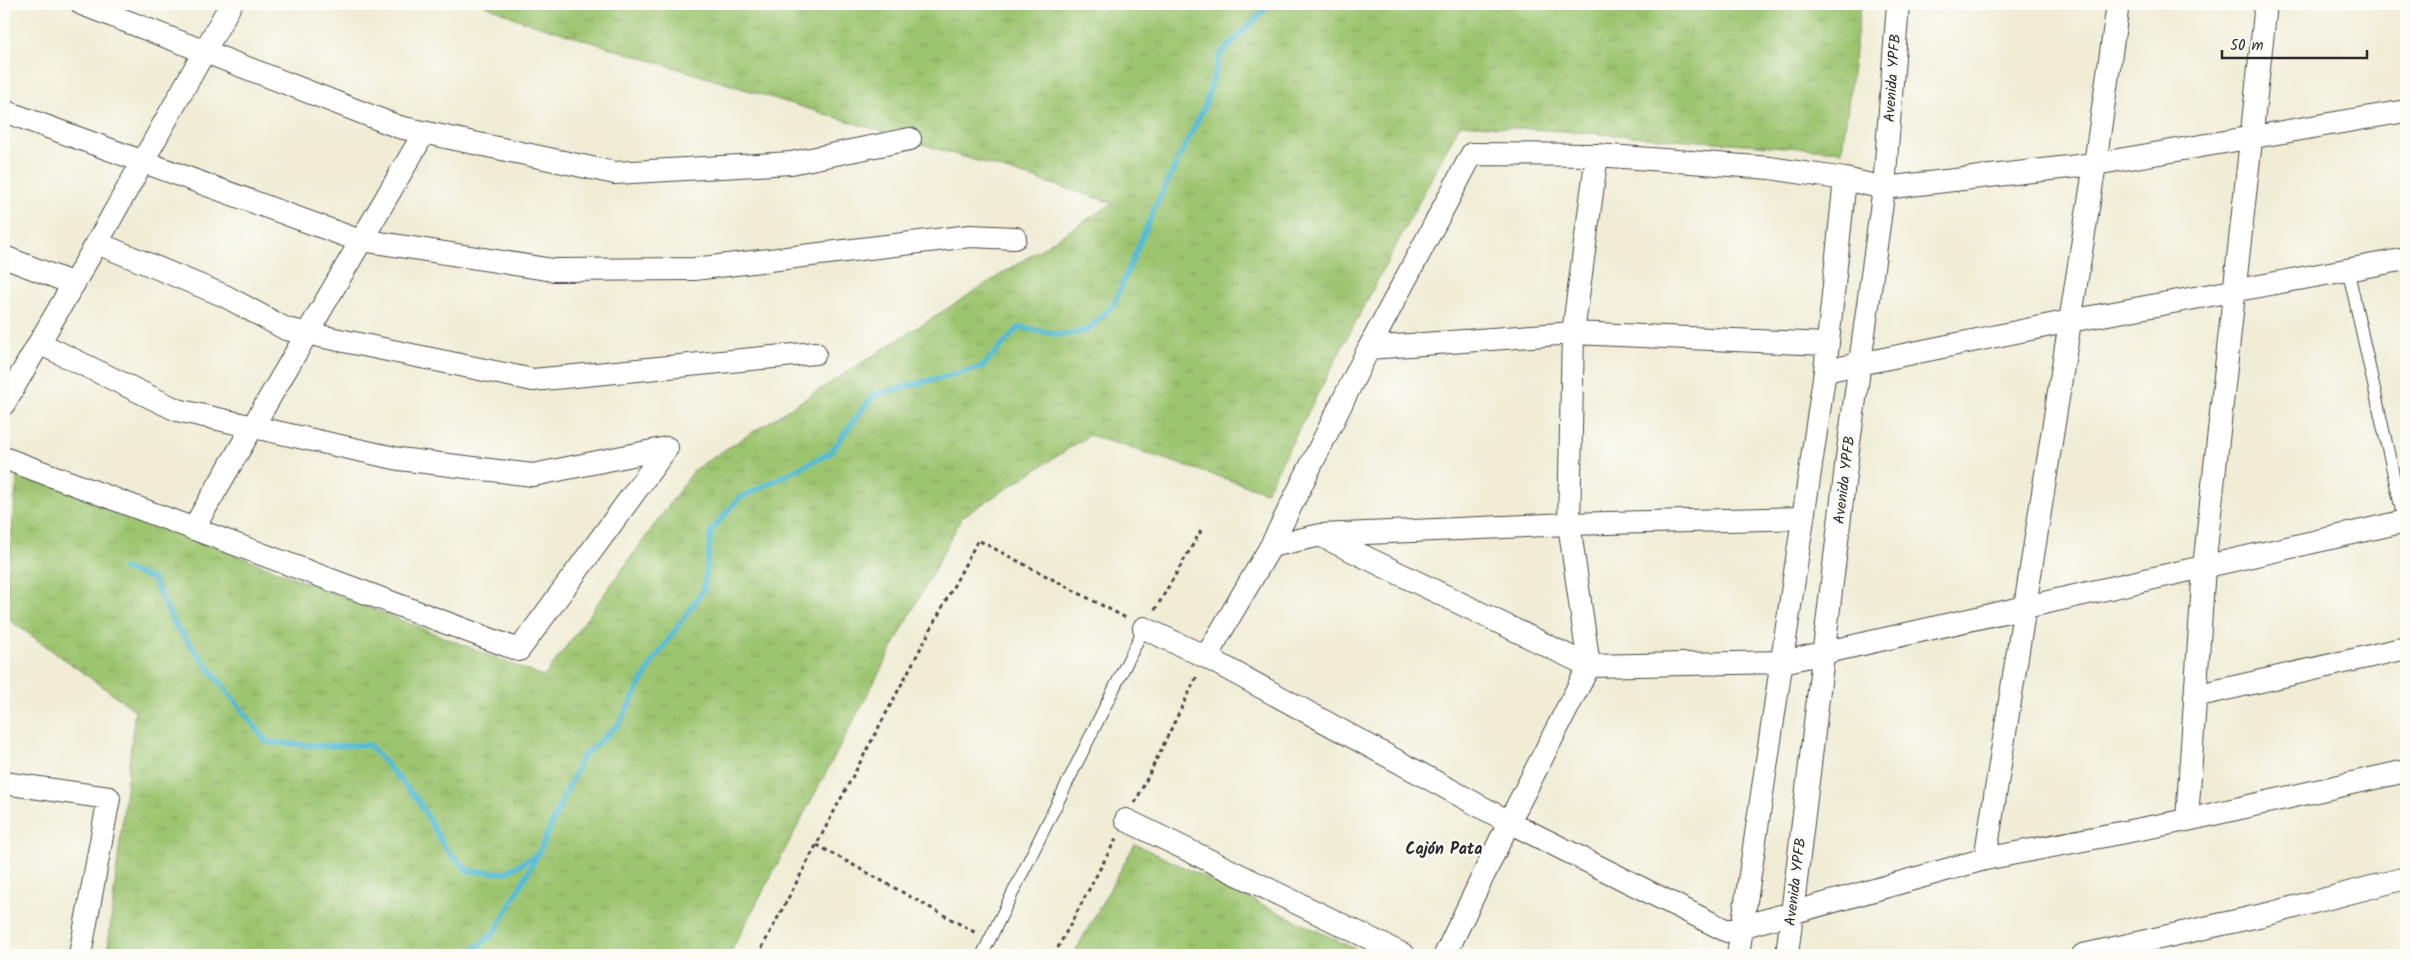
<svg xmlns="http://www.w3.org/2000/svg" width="2410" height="959" font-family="Kalam,sans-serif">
<defs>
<pattern id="grass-tufts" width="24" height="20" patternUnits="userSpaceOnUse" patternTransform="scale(1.25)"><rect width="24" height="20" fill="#9dc570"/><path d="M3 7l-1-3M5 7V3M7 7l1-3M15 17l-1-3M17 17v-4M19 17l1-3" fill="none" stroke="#87a961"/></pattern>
</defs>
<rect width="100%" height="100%" fill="#fdfcf7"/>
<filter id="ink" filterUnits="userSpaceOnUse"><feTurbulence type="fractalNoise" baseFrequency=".02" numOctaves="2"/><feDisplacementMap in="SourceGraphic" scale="10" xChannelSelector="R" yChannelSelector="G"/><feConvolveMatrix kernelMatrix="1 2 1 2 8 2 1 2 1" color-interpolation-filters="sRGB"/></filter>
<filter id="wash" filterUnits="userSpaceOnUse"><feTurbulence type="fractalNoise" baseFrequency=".0096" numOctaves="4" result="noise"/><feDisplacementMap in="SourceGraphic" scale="20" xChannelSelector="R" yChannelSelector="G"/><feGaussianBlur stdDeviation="1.12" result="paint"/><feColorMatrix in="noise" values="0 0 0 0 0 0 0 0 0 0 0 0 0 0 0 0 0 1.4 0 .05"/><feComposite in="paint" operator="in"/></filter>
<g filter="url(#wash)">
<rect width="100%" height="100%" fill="#f0ecd5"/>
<path fill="url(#grass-tufts)" stroke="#64784e" d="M483 4H1861L1842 151 1460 124 1266 492 1090 435 962 517 729 955H107L135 710 4 616 18 468 544 677 695 469 1113 203 520 20Z
M1135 844 1368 955H1073Z"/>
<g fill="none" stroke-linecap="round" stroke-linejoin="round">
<path stroke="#57bcd5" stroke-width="5.5" d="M123 569 153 579 174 624 267 742 318 746 369 745 417 799 445 848 468 871 505 873 536 855
M467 955 495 932 538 854 582 757 619 724 652 663 704 589 711 531 738 499 830 453 873 395 982 367 1019 327 1060 335 1086 331 1113 306 1154 209 1205 105 1220 55 1270 4"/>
</g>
</g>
<g filter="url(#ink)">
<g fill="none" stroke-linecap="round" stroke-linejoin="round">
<g stroke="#494844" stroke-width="13">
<path id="lane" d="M2348 270 2404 522
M982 955 1144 628"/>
</g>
<g stroke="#494844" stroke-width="24">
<path id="street" d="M82 4 399 127 615 173 791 163 910 139
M4 111 355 239 553 270 694 269 970 236 1015 238
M97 243 225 296 286 329 533 380 815 353
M4 257 74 284
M39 343 177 410 399 459 533 475 667 448
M1369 348 1573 333 1827 344
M1825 371 2070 321 2406 259
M4 404 97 243 231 4
M4 458 519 650 667 448
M193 529 424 133
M1324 537 1589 666
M1271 546 1321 535 1569 524 1803 518
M1144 628 1206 657 1509 822 1727 931 1985 859 2187 820 2406 771
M1206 657 1271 546 1369 348 1472 154 1597 155 1770 168 1845 179 1884 188 2095 164 2406 111
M1589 666 1569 524 1573 333 1597 155
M2195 696 2406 648
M4 783 109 798 80 955
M1126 820 1404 955
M2187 820 2204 567 2266 4
M1985 859 2095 164 2118 4
M1445 955 1509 822 1589 666 1783 662 2406 521
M1738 955 1825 371 1845 179
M1787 955 1848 450 1884 188 1898 4
M2083 955 2272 913 2406 878"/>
</g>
<path stroke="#494844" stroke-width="3" stroke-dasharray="4 4" stroke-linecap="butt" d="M1155 610 1202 529
M1135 803 1197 676
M817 845 976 933
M758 955 978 540 1128 619
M1054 955 1117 837"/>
<use href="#lane" stroke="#fff" stroke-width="11"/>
<use href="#street" stroke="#fff" stroke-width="22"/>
</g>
</g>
<g text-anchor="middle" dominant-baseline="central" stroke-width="5" stroke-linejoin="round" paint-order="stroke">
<g font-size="15" fill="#2b2b2b" stroke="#fdfcf7">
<text transform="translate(1893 78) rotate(-86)">Avenida YPFB</text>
<text transform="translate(1845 480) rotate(-83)">Avenida YPFB</text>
<text transform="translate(1796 882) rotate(-83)">Avenida YPFB</text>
</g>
<g font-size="16" font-weight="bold" fill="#2b2b2b" stroke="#fdfcf7">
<text x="1444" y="849">Cajón Pata</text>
</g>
</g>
<rect width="2410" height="959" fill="none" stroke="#fdfcf7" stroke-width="20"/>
<path d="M2222 50v8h145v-8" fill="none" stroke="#2b2b2b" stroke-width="2.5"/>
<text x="2230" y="50" font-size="15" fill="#2b2b2b" stroke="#fdfcf7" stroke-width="4" paint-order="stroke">50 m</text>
</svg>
